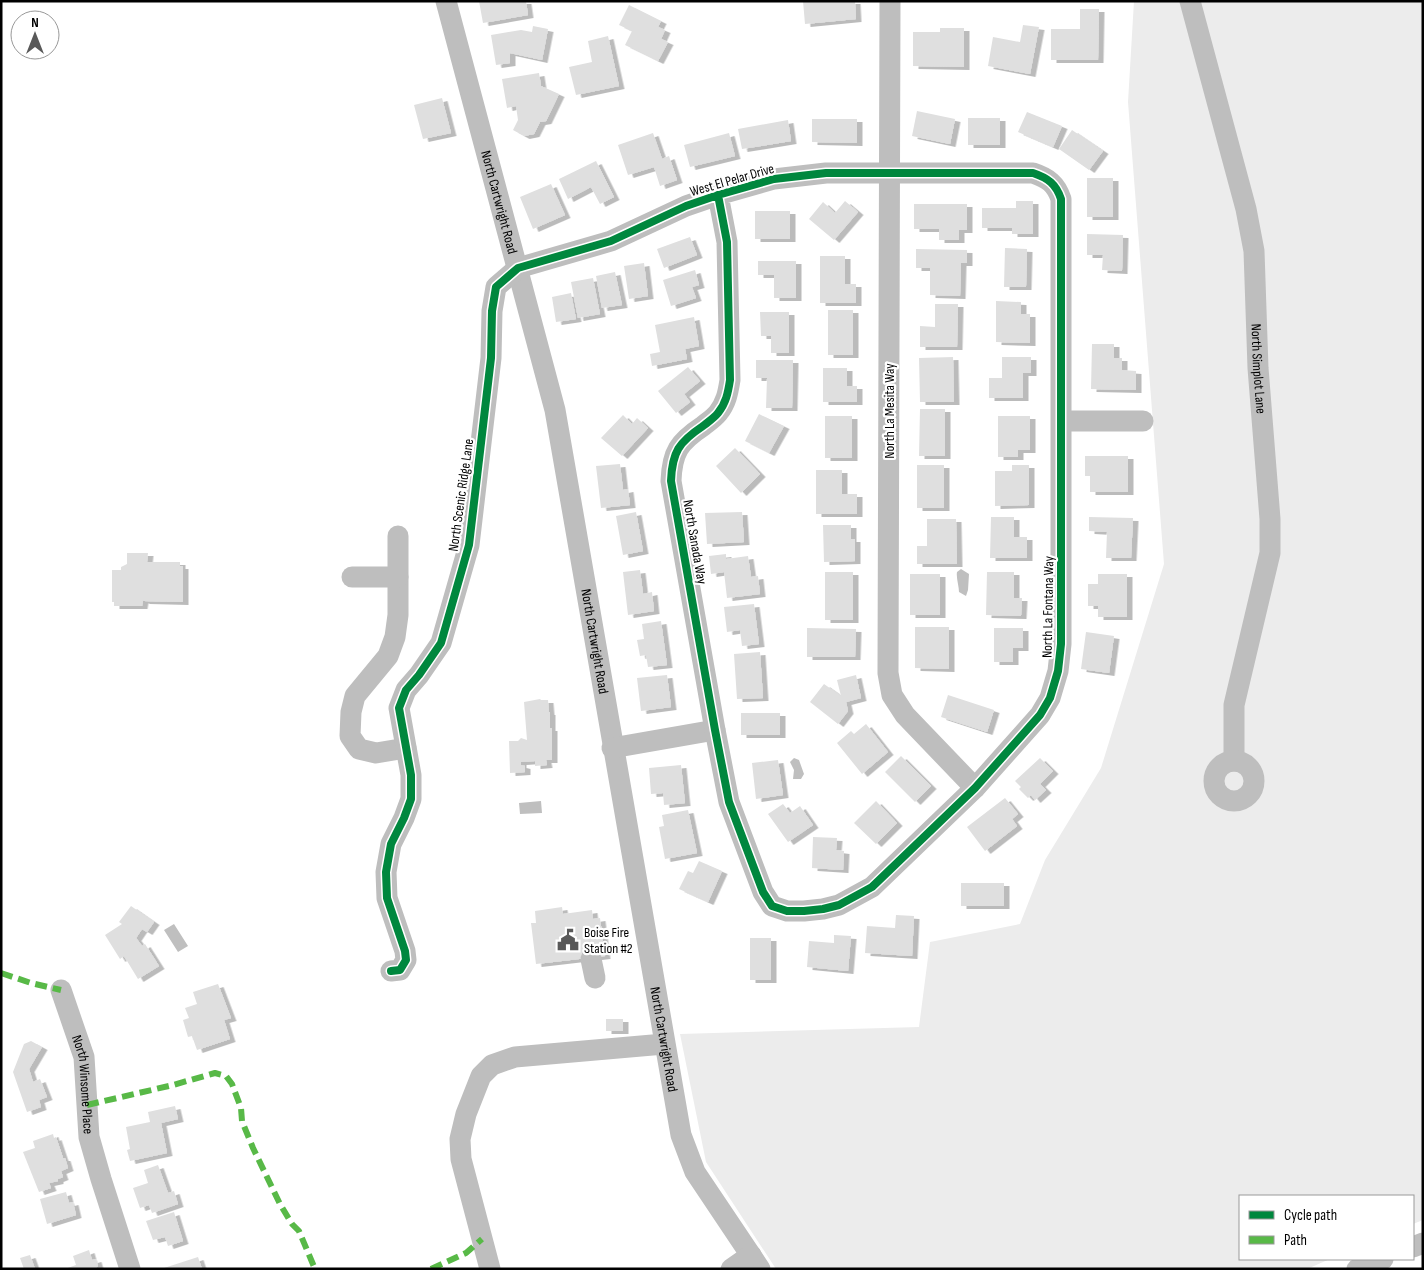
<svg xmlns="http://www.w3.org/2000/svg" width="1424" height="1270" font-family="'Sofia Sans Condensed',sans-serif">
<defs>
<filter id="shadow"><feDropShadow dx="5.5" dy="3" stdDeviation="0" flood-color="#0004"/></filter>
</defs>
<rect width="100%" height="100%" fill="#fff"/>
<path fill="#ececec" d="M1134 1H1423V1220L1413 1224V1196H1240V1259H1330L1307 1269H776L706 1162 680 1034 919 1027 930 942 1020 924 1045 860 1101 768 1164 564 1128 102Z"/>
<path fill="#bfbfbf" d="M961 569 969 574 968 590 966 596 959 592C959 586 956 578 957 572Z
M794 758 799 760 804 774 801 779H793L794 770 790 762Z
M541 801 542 813 520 814 519 803Z
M174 924 188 946 178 952 164 930Z"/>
<path fill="#dfdfdf" filter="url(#shadow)" d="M479 1H526L528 15 483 23Z
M803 1H855L856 19 805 24Z
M629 5 661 21 658 27 665 30 661 39 668 42 658 61 625 45 632 31 619 25Z
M1080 9H1099L1098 60H1051V29H1080Z
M1023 25 1039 27 1030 74 988 66 993 37 1020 42Z
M533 26 548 29 542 60 510 53V63L496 65 491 35 521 30 532 32Z
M940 28H964V67L913 66V32H940Z
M608 36 619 86 576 95 569 67 592 62 588 41Z
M539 73 541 86 559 94 546 121 540 122 534 134 524 136 513 130 518 120 516 106 507 108 502 79Z
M442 98 451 133 423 139 414 105Z
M917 111 955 119 950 144 912 136Z
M1027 112 1062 126 1053 147 1018 132Z
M968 118H1000V145H968Z
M812 119H857V143L812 142Z
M788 120 791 141 742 149 738 129Z
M1072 130 1103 151 1089 170 1059 149Z
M653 133 662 159 669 156 677 180 660 186 654 167 628 175 618 145Z
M729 133 735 156 690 167 684 145Z
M596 161 614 197 600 204 591 187 568 199 559 179Z
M1087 178H1113V217H1087Z
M551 184 565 215 533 229 520 197Z
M845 201 858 212 834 240 809 219 823 202 835 213Z
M1016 201H1033V234H1012V228H982V208H1016Z
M914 204H967V230H959V240H939V229H914Z
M755 211H790V239H755Z
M1087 234 1123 235 1122 271 1102 270 1103 255H1087Z
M690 237 697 255 664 268 657 249Z
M1005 248 1027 249 1026 287H1004Z
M916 249 967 250V263H961L960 296 930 295V268H916Z
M820 256H845V284H856V303H820Z
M758 261H796V298H774V275H758Z
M644 263 648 296 629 299 624 266Z
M695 270 699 285 692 287 696 298 671 306 663 280Z
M615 272 622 305 602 308 596 276Z
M593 278 600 314 578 318 571 282Z
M571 293 576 319 556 322 552 297Z
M996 301 1021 302V314H1030V343L996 342Z
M935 304H958L957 347H920V326L935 327Z
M828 310H853V355H828Z
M760 312H789V353H771V336H761Z
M694 317 699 346 685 349 687 359 652 366 650 354 660 352 655 325Z
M1092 344H1114V358H1122V370L1136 371V390L1091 389Z
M953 357 954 402H920L919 358Z
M1002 357H1031V373H1023V398H989V378H1002Z
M756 360H793L792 408H766L767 378H756Z
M688 367 700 381 684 394 690 402 676 413 658 391Z
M823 368H847V386H857V402H823Z
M920 409H945V456H919Z
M759 414 784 426 769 453 745 441Z
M623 415 632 424 637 418 648 428 622 456 601 438Z
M825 416H852V458H825Z
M998 416H1030V450H1018V457H998Z
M735 448 760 474 741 493 716 466Z
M1085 456H1128V492H1090V476H1085Z
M620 464 623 490 628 489 630 505 601 508 596 466Z
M917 465H944V508H917Z
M1012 465H1029V505L995 506V471H1012Z
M816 470H842V494H857V514H816Z
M636 512 643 551 623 555 616 516Z
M742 512 744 542 707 544 705 513Z
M991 517H1014V537H1027V558H990Z
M1089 517 1133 518 1131 558H1106L1107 532 1089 531Z
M927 519H956L957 564H917V546H927Z
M823 525H851V539H855V561L824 562Z
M127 553H148L147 562H180V566H183V602L144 601 143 600 142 606H114V602H112V570H121V567L127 564Z
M726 554V559L748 556 751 577 758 576 760 594 727 598 724 572 711 574 709 556Z
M640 570 643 594 652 592 654 611 628 615 623 572Z
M825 572H853V620H825Z
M987 572H1014V598H1022L1021 616 986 615Z
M910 574H940V615H910Z
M1098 574H1127V617H1098V606H1088V584H1098Z
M754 604 759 644 742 646 740 630 727 632 724 607Z
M661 621 667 665 648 667 646 655 640 656 637 640 644 639 642 624Z
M915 627H949V669L915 668Z
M807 628 856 629 855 657H807Z
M994 628H1023V648H1013V662H994Z
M1086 632 1114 636 1109 673 1081 669Z
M760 652 763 698 737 699 734 654Z
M667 675 671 707 641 711 637 678Z
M856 675 861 698 846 702 848 711 838 724 810 702 824 684 841 696 837 680Z
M948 695 994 710 987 732 941 717Z
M540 699 541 700H548L549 712H550V728H552V760H546L547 765 535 766V761L521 762V765L525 766V772L510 773 509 741H518L521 738 527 740 524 702Z
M741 713H780V735H741Z
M866 724 888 752 862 774 837 743 851 731 854 734Z
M901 756 931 786 915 802 885 772Z
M1040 758 1053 771 1040 784 1046 790 1035 800 1031 795 1028 798 1019 789 1021 787 1015 781Z
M778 760 783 795 756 799 752 763Z
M681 765 685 803 664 805 663 793 651 794 649 768Z
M1005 798 1018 814 1012 819 1017 826 985 851 967 827Z
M876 801 897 823 876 844 854 823Z
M783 804 790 813 800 806 813 825 788 842 768 814Z
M688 810 697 853 665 859 659 827 664 826 662 815Z
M813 837 837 838 836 850 844 851 843 870 812 868Z
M699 861 722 871 708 902 679 889 688 871 693 873Z
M961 883H1004V906H961Z
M131 906 154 922 147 932 142 929 136 938 142 946 145 944 159 966 138 979 124 956 120 959 105 935 122 924 119 922Z
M562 907 563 914 592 910 593 919 600 918 605 956 536 964 531 923H536L535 911Z
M896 915 914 916 912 956 865 953 867 926 895 928Z
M834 935 851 936 848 971 807 967 809 941 834 943Z
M750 938H771V980H750Z
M218 984 231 1018 224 1020 230 1039 197 1050 192 1036 188 1037 183 1020 189 1018 185 1008 197 1004 193 992Z
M606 1019H623V1031H606Z
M31 1041 42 1047 29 1069 33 1082 40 1079 47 1097 39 1100 41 1107 27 1112 13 1072 24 1044Z
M175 1106 178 1119 161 1123 167 1153 130 1161 127 1150 130 1149 126 1127 150 1122 148 1112Z
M53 1134 54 1138 56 1137 63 1158H65L68 1168 61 1171 63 1177 58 1179V1181L49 1183 51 1188 39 1192 23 1152 35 1148 33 1141Z
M158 1165 168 1193 174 1191 178 1204 152 1213 149 1205 140 1208 133 1188 148 1183 144 1170Z
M66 1192 69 1203 73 1202 76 1215 47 1224 40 1199Z
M174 1212 183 1241 168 1246 165 1237 153 1240 146 1221Z
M89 1250 92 1260 96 1259 98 1266 95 1269H65L76 1265 73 1256Z
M30 1255 35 1269H24L20 1258Z
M198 1257 202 1269H164V1268Z"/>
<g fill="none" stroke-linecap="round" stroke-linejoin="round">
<g stroke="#bebebe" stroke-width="21">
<path id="s1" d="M446 1 555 410 681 1135 695 1172 760 1269"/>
<path d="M890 1 888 673 892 695 905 715 975 788"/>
<path id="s2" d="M1190 1 1246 209 1254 251 1258 368 1270 519V553L1234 705V761"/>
<path d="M1062 421H1143"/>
<path d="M398 536V615L395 637 388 656 355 696 351 712 350 736 359 749 376 753 406 748"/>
<path d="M352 577H398"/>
<path d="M612 748 715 730"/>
<circle cx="1234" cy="781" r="20"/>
<path d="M591 959 595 978"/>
<path d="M391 971 400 970 406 960 405 951 387 898 386 872 391 844 404 818 411 799V775L399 708 406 690 419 675 441 643 469 545 491 358 492 311 496 287 518 268 611 241 686 206 718 195 774 179 826 173H1033C1048 178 1056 184 1061 199V644L1058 671 1050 698 1040 715 975 788 872 887 839 905 823 909 804 911H787L772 906 763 892 729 802 715 730 671 481C672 452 679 442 703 426 708 422 714 418 718 413 726 403 728 393 730 380L727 242 718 195"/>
<path id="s3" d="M61 990 84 1057 89 1137 101 1179 130 1269"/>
<path d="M1413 1247 1423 1243"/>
<path d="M490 1269 461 1159 460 1139 466 1114 481 1076 492 1065 515 1057 664 1044"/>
<path d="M731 1269 751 1255"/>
<path d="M1357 1269 1383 1259"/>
</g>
<path stroke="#58b947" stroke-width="6" stroke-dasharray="12 6" stroke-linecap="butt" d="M1 973 31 983 61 990
M87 1105 173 1085 215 1073 226 1076 232 1084 241 1108 242 1121 253 1148 280 1204 292 1224 299 1231 315 1269
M431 1269 466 1253 482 1239"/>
<g stroke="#fff" stroke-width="11">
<path id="cycleway" d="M391 971 400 970 406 960 405 951 387 898 386 872 391 844 404 818 411 799V775L399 708 406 690 419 675 441 643 469 545 491 358 492 311 496 287 518 268 611 241 686 206 718 195 774 179 826 173H1033C1048 178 1056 184 1061 199V644L1058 671 1050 698 1040 715 975 788 872 887 839 905 823 909 804 911H787L772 906 763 892 729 802 715 730 671 481C672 452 679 442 703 426 708 422 714 418 718 413 726 403 728 393 730 380L727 242 718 195"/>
</g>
<use href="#cycleway" stroke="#00873e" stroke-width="8"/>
</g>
<defs>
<g id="civic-bare" transform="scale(1.725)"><path d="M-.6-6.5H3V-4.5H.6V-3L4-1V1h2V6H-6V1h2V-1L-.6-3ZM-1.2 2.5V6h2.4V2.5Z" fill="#595959" stroke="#fff" stroke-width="2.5" paint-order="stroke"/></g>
</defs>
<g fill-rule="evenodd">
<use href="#civic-bare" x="568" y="940"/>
</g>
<g text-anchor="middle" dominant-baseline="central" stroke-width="4.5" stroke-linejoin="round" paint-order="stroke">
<g font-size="14" fill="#000" stroke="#fff">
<text transform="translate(732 180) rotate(-16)">West El Pelar Drive</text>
<text stroke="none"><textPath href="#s1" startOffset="208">North Cartwright Road</textPath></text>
<text stroke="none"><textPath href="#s2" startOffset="376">North Simplot Lane</textPath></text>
<text transform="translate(889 411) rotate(-90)">North La Mesita Way</text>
<text transform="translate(461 495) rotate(-82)">North Scenic Ridge Lane</text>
<text transform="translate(695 542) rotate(80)">North Sanada Way</text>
<text transform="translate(1048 607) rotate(-89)">North La Fontana Way</text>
<text stroke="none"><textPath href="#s1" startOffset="658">North Cartwright Road</textPath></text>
<text stroke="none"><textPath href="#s1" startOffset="1062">North Cartwright Road</textPath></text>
<text stroke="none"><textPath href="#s3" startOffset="98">North Winsome Place</textPath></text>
</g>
<g font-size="14" fill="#000" stroke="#fff" text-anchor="start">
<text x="584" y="932">Boise Fire<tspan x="584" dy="16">Station #2</tspan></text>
</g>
</g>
<rect width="1424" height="1270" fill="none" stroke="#000000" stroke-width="5"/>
<rect x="1239" y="1195" width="175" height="65" fill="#ffffff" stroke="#999999"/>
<rect x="1249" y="1211" width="25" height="8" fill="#00873e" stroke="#999999"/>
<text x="1284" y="1220" font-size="15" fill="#000000">Cycle path</text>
<rect x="1249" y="1236" width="25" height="8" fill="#58b947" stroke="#999999"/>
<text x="1284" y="1245" font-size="15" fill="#000000">Path</text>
<g transform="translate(35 35)"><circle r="24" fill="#ffffff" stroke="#999999"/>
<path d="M0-4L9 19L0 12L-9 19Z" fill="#595959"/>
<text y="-8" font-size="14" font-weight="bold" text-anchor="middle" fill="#000000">N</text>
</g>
</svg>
